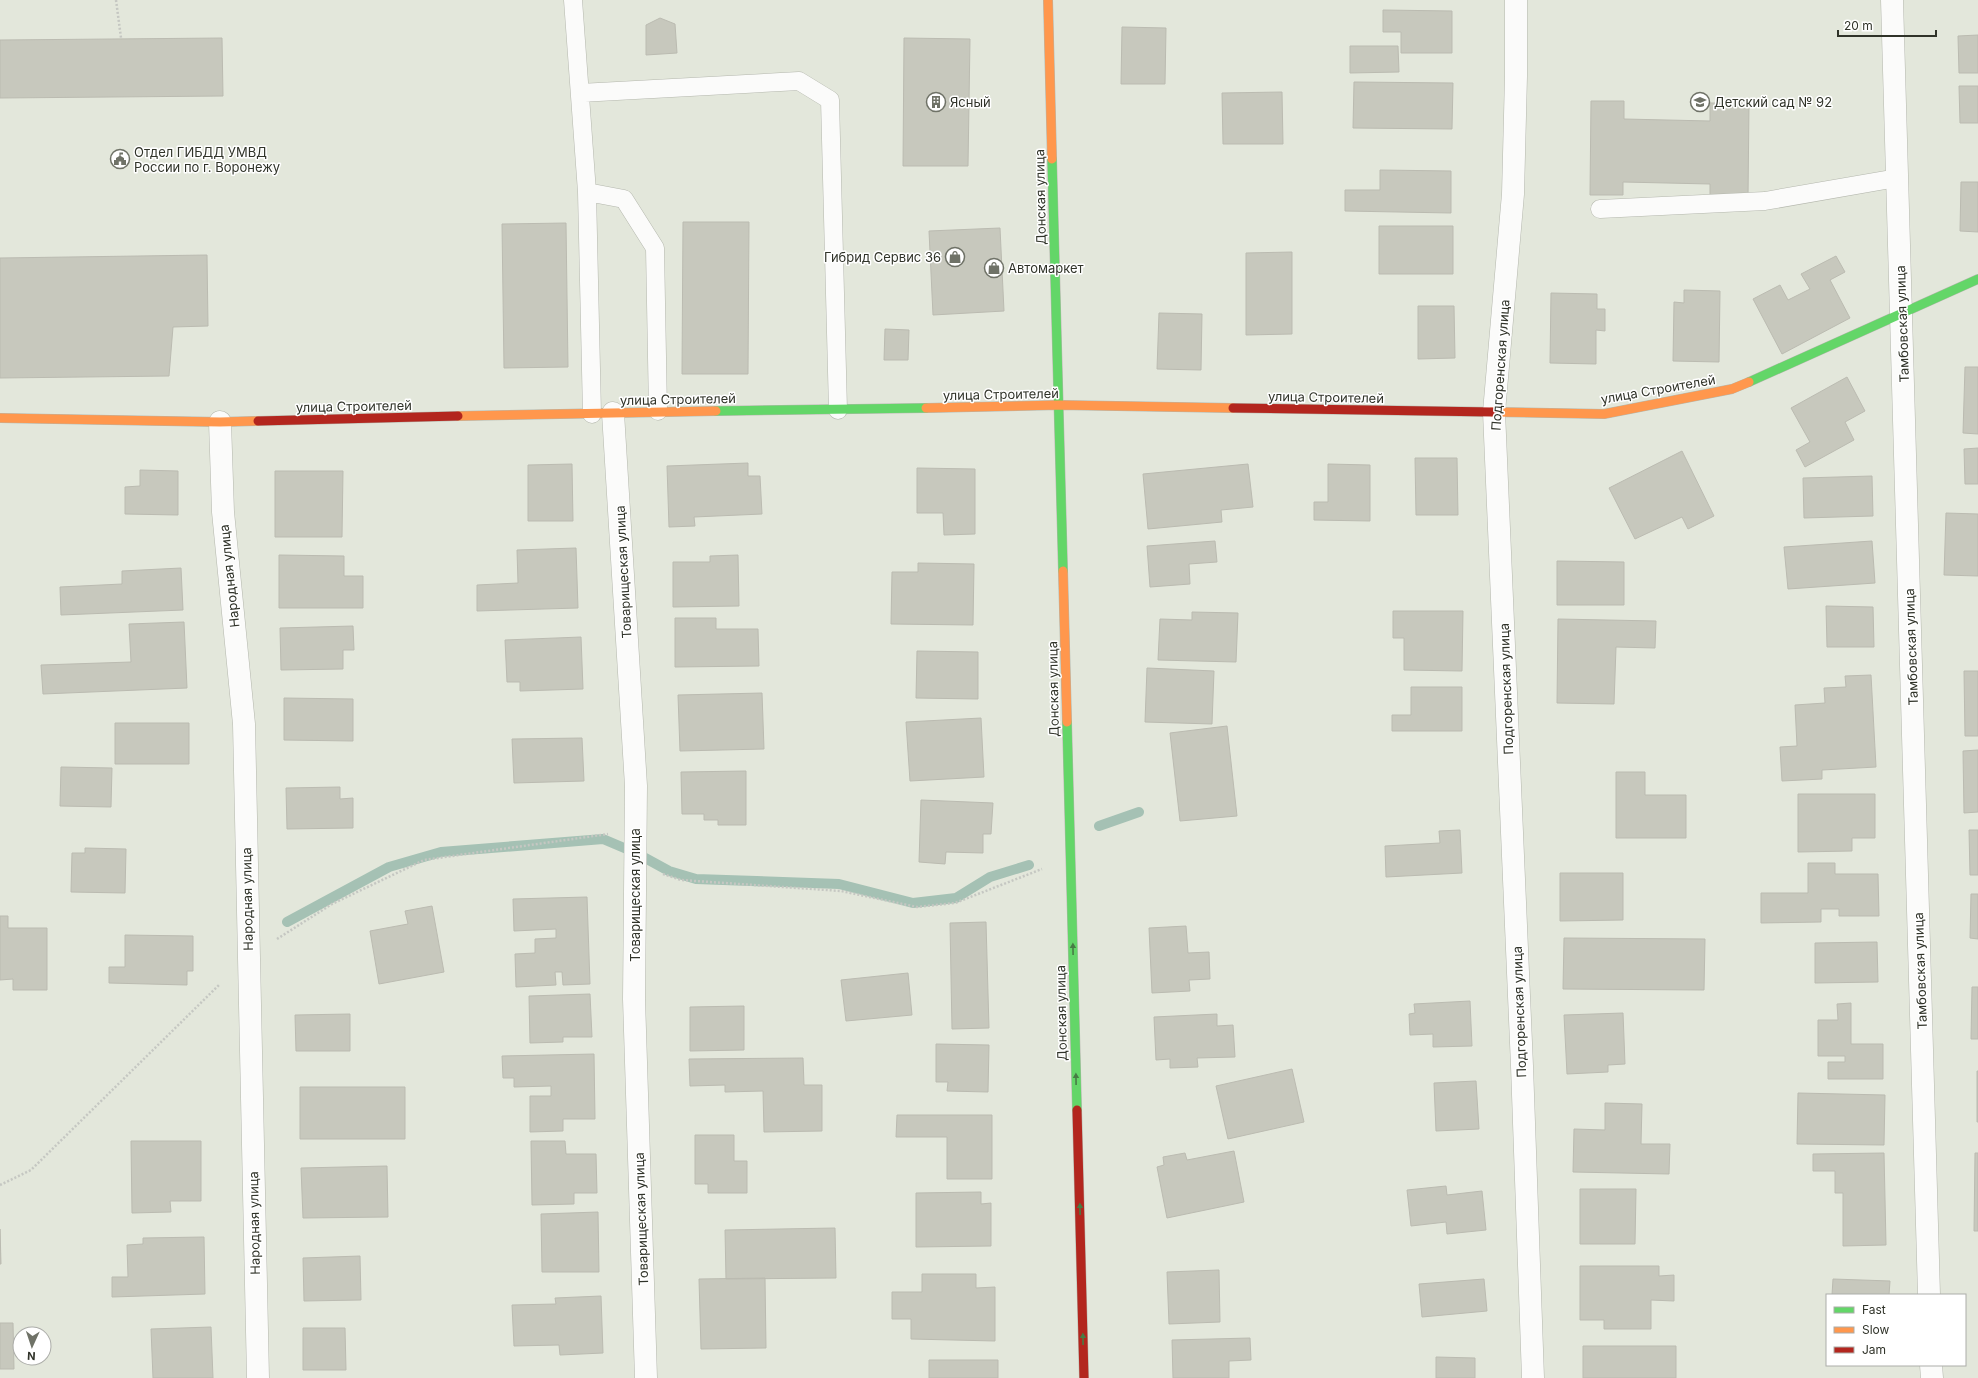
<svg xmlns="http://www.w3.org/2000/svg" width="1978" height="1378" font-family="Inter,sans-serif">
<rect width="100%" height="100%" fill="#e3e7db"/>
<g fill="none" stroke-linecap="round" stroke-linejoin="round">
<path stroke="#a5c1b4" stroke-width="10" d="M1099 826 1139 812
M287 922 389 867 441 852 603 839 636 853 669 871 696 879 839 884 913 903 956 898 990 877 1029 865"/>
</g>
<path fill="#c7c8bd" stroke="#bbbbb1" d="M1383 10 1452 11V53H1401V32H1383Z
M660 18 675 24 677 53 646 55V25Z
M1122 27 1166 28 1165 84H1121Z
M1978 35V73H1959L1958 36Z
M222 38 223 96 0 98V40Z
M904 38 970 39 968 166H903Z
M1350 46H1398L1399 72 1350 73Z
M1354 82 1453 83 1452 129 1353 128Z
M1959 86H1978V123H1960Z
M1282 92 1283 144H1223L1222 93Z
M1591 101H1624V119L1710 121V103H1749L1748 198H1710V184L1623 182V195H1590Z
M1380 170 1451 171V213L1345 211V190H1380Z
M1961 182H1978V232L1960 231Z
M683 222H749L748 374H682Z
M566 223 568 367 504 368 502 224Z
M1379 226H1453V274H1379Z
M1000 228 1004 311 933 315 929 231Z
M1292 252V334L1246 335V253Z
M207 255 208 326 173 327 169 376 0 378V258Z
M1836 256 1845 272 1830 280 1850 318 1782 354 1753 299 1780 285 1788 300 1810 289 1801 274Z
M1684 290 1720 291 1719 362 1673 361 1674 302 1684 303Z
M1551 293 1597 294V309H1605V331L1596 330V364L1550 363Z
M1418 306H1454L1455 358 1418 359Z
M1159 313 1202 314 1201 370 1157 369Z
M885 329 909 330 908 360H884Z
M1965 367H1978V434L1963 433Z
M1847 377 1865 411 1845 422 1854 440 1805 467 1796 450 1810 442 1791 408Z
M1978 448V484H1965L1964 449Z
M1682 451 1714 516 1688 529 1682 517 1635 539 1609 488Z
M1415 458H1457L1458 515H1416Z
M748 463V476H760L762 514 694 517 695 526 669 527 667 466Z
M572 464 573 521H528V465Z
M1248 464 1253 507 1221 510 1222 522 1148 529 1143 474Z
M1328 464 1370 465V521L1314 520V502H1328Z
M917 468 975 469V534L944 535 943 513H917Z
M140 470 178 471V515L125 514V487L140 486Z
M275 471H343L342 537H275Z
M1872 476 1873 516 1804 518 1803 478Z
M1946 513 1978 514V576L1944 575Z
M1215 541 1217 562 1189 564 1190 584 1150 587 1147 546Z
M1872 541 1875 583 1788 589 1784 547Z
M576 548 578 608 477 611V585L518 583 517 550Z
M279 555 344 556V576H363V608H279Z
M738 555 739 606 673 607V562H710V556Z
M1557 561 1624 562V605H1557Z
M918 563 974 564 973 625 891 624 892 572H918Z
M181 568 183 610 61 615 60 587 122 584V571Z
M1826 606 1873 607 1874 647H1827Z
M1393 611H1463L1462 671 1404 670V638H1393Z
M1192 612 1238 613 1236 662 1158 660 1160 619 1192 620Z
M675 618H716V629H758L759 666 675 667Z
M1558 619 1656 621 1655 648 1616 647 1614 704 1557 703Z
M184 622 187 688 43 694 41 665 131 662 129 624Z
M353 626 354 650H343V669L281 670 280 628Z
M581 637 583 689 520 691V682H507L505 640Z
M917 651 978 652V699L916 698Z
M1147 668 1214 671 1212 724 1145 722Z
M1964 671H1978V736H1965Z
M1871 675 1876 767 1822 770V779L1782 781 1780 747 1797 746 1795 705 1825 703 1824 688 1846 687 1845 676Z
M1411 687H1462V731H1392V715H1411Z
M762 693 764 749 680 751 678 695Z
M284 698 353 699V741L284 740Z
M981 718 984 777 910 781 906 722Z
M115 723H189V764H115Z
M1227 726 1237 816 1180 821 1170 733Z
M582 738 584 781 514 783 512 739Z
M1978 750V812L1964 813 1963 751Z
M61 767 112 768 111 807 60 806Z
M746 771V825H718V820H704V814H682L681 772Z
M1616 772H1645V795H1686V838H1616Z
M340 787V799L353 798V828L287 829 286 788Z
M1798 794H1875V838H1852V851L1798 852Z
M921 800 993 803 991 834H983V853L946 852 945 864 919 862Z
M1460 830 1462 873 1386 877 1385 846 1440 843 1439 831Z
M1969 830H1978V875H1970Z
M85 848 126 849 125 893 71 892 72 853H85Z
M1808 863H1835V874H1878L1879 916H1839V909H1821V922L1761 923V893H1808Z
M1560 873H1623V920L1560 921Z
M1971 894H1978V939L1970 938Z
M587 897 590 984 563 985 562 972H555L556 985 516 987 515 954 535 953V939L556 938V929L514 931 513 899Z
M432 906 444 972 379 984 370 931 408 924 405 911Z
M0 916H8V928H47V990H13V979L0 980Z
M986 922 989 1028 952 1029 950 923Z
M1186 926 1188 953 1209 952 1210 979 1189 980 1190 991 1152 993 1149 928Z
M125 935 193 936V971H187V985L109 983V967H125Z
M1564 938 1705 939 1704 990 1563 989Z
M1877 942 1878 982 1815 983V943Z
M908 973 912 1015 846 1021 841 980Z
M1972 987H1978V1039H1971Z
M590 994 592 1037H563V1042L530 1043 529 996Z
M1470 1001 1472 1046 1433 1047V1034L1410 1035 1409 1014 1415 1013 1414 1004Z
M1851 1003V1044H1883V1079H1828V1062H1845V1056H1818V1020H1838L1837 1004Z
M744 1006V1050L690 1051V1007Z
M1623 1013 1625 1064 1608 1065V1072L1567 1074 1564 1015Z
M350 1014V1051H296L295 1015Z
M1217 1014V1026L1233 1025 1235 1057 1197 1058 1198 1067 1170 1068V1059L1156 1060 1154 1017Z
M936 1044 989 1045 988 1092 947 1091 948 1082H936Z
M594 1054 595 1119H563V1131L530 1132V1096H551V1086L514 1087V1078H503L502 1056Z
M803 1058 804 1085H822V1131L764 1132 763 1091 725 1092V1085L690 1086 689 1059Z
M1292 1069 1304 1122 1228 1139 1216 1086Z
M1977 1071H1978V1122H1977Z
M1476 1081 1479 1129 1436 1131 1434 1083Z
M300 1087H405V1139H300Z
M1798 1093 1885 1095 1884 1145 1797 1144Z
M1605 1103 1642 1104 1641 1144H1670L1669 1174 1573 1172 1574 1129 1605 1130Z
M897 1115H992V1179H947V1137H896Z
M695 1135H734V1161H747V1193H708V1184H695Z
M131 1141H201V1201H170L171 1212 132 1213Z
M531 1141H565L566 1154H596L597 1193H574V1204L532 1205Z
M1234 1151 1244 1202 1167 1218 1157 1167 1164 1165 1163 1157 1185 1153 1187 1160Z
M1884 1153 1886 1245 1843 1246V1193H1835V1171H1813V1154Z
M1975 1153H1978V1231H1974Z
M387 1166 388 1217 303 1218 301 1168Z
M1446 1186 1447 1195 1482 1191 1486 1230 1447 1234 1446 1222 1411 1226 1407 1190Z
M1580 1189H1636L1635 1244H1580Z
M981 1192V1204L991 1203V1246L916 1247V1193Z
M598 1212 599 1272H542L541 1214Z
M835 1228 836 1278 726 1279 725 1230Z
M0 1229 1 1264H0Z
M204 1237 205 1294 112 1297V1277H128L127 1245 143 1244V1238Z
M360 1256 361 1300 304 1301 303 1258Z
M1580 1266H1659V1276L1674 1275V1301L1651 1300V1329H1604V1320H1580Z
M1219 1270 1220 1322 1169 1324 1167 1272Z
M922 1274H976V1288L995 1287V1341L911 1339V1319H892V1292H922Z
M765 1278 766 1348 701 1349 699 1279Z
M1484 1279 1487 1311 1422 1317 1419 1284Z
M1833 1279 1890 1281 1889 1295H1832Z
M601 1296 603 1353 560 1355 559 1345 514 1346 512 1305 556 1304 555 1298Z
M0 1323H13L14 1369H0Z
M211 1327 213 1378H153L151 1329Z
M303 1328H345L346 1370H303Z
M1250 1338 1251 1360 1229 1361V1378H1173L1172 1340Z
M1583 1346H1676V1378H1583Z
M1436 1357 1475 1358V1378H1436Z
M929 1360H998V1378H929Z"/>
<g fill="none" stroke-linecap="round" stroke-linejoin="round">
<g stroke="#b4b7ad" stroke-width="19">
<path id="lane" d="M573 0 587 192 592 414
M580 93 799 81 830 100 838 410
M587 192 624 199 655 248 658 411
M1600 209 1765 201 1897 178"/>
</g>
<g stroke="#b4b7ad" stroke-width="23">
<path id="street" d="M1516 0V76L1513 194 1494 412 1522 1066 1533 1378
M1892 0 1929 1295
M613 413 636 786 634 999 646 1378
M220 422 223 512 244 724 258 1378
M1931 1365 1932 1378"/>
</g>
<g stroke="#b4b7ad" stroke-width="10">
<path id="fast" d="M1052 159 1063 571
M1749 382 1978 279
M716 411 926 408
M1067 722 1077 1110"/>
</g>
<g stroke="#b4b7ad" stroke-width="10">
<path id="slow" d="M1048 0 1052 159
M926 408 1059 405 1233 408
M1492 412 1604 414 1732 389 1749 382
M458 416 716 411
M0 418 220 422 258 421
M1063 571 1067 722"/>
</g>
<g stroke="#b4b7ad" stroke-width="10">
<path id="jam" d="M1233 408 1492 412
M258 421 458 416
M1077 1110 1084 1378"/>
</g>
<path stroke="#c5c7c2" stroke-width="2.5" stroke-dasharray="2 2" stroke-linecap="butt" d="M116 0 121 38
M663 874 681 880 841 891 917 907 955 903 1042 869
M277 939 332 904 424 860 608 834
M0 1185 31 1170 220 984"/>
<use href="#lane" stroke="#fbfbfa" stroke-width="18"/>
<use href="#street" stroke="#fbfbfa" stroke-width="22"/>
<use href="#fast" stroke="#63d668" stroke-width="9"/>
<use href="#slow" stroke="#ff974d" stroke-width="9"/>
<use href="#jam" stroke="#b3261e" stroke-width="9"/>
</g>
<defs><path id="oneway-solid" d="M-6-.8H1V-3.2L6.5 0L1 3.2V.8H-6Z"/></defs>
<g fill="#477c45">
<use href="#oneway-solid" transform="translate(1073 949) rotate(-91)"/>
<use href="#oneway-solid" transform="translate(1076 1079) rotate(-91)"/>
<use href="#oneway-solid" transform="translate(1080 1209) rotate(-91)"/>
<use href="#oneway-solid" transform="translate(1083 1339) rotate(-91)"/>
</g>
<defs>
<g id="building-ring" transform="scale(1)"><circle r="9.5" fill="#fff" stroke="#6f7267" stroke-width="1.5"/><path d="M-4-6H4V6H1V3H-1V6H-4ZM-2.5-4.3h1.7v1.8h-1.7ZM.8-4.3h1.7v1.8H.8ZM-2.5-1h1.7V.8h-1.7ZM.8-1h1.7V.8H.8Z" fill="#6f7267"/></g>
<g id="school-ring" transform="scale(1)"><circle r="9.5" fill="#fff" stroke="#6f7267" stroke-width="1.5"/><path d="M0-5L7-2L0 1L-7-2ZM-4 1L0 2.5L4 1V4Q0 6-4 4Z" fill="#6f7267"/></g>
<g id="civic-ring" transform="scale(1)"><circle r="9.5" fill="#fff" stroke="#6f7267" stroke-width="1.5"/><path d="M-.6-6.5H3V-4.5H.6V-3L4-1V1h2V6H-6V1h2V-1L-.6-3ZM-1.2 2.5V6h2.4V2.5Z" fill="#6f7267"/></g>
<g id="shop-ring" transform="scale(1)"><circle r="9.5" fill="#fff" stroke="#6f7267" stroke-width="1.5"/><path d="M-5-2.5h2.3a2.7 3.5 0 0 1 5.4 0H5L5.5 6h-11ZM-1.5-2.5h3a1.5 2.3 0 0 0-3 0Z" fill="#6f7267"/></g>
</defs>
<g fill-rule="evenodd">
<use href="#building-ring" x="936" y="102"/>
<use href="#school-ring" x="1700" y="102"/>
<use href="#civic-ring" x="120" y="159"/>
<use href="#shop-ring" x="955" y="257"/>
<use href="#shop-ring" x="994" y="268"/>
</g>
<g text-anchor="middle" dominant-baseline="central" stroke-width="3" stroke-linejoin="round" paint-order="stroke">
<g font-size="13" fill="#303329" stroke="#fff" text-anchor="start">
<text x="950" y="102">Ясный</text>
<text x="1714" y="102">Детский сад № 92</text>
<text x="134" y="152">Отдел ГИБДД УМВД<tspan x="134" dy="15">России по г. Воронежу</tspan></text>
<text x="941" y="257" text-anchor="end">Гибрид Сервис 36</text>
<text x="1008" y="268">Автомаркет</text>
</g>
<g font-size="13" fill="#303329" stroke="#fff">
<text transform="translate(1040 197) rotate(-91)">Донская улица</text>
<text transform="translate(1902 324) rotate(-92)">Тамбовская улица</text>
<text transform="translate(1500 365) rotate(-86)">Подгоренская улица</text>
<text transform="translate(1658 389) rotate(-10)">улица Строителей</text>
<text transform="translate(1001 394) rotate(-1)">улица Строителей</text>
<text transform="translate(1326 397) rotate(1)">улица Строителей</text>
<text transform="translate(678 399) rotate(-1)">улица Строителей</text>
<text transform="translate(354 406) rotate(-1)">улица Строителей</text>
<text transform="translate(623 572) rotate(-93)">Товарищеская улица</text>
<text transform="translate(229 576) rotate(-96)">Народная улица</text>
<text transform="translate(1911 647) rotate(-92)">Тамбовская улица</text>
<text transform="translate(1053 689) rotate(-91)">Донская улица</text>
<text transform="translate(1506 689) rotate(-92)">Подгоренская улица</text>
<text transform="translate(635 895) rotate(-90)">Товарищеская улица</text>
<text transform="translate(247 899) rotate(-91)">Народная улица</text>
<text transform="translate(1920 971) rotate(-92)">Тамбовская улица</text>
<text transform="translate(1519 1012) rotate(-92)">Подгоренская улица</text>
<text transform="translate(1061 1013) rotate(-91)">Донская улица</text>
<text transform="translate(641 1219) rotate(-92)">Товарищеская улица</text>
<text transform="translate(254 1223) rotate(-91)">Народная улица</text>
</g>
</g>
<rect x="1826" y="1294" width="140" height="72" fill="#ffffff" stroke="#acada9"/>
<rect x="1834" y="1307" width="20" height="6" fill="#63d668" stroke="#acada9"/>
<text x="1862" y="1314" font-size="12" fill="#303329">Fast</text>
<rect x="1834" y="1327" width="20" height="6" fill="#ff974d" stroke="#acada9"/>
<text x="1862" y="1334" font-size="12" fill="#303329">Slow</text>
<rect x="1834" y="1347" width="20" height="6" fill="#b3261e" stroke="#acada9"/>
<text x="1862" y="1354" font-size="12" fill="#303329">Jam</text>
<g transform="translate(32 1346) rotate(183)"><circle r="19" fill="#ffffff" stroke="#acada9"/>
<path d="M0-3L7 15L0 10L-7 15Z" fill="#6f7267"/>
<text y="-6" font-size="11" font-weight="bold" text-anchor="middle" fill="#303329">N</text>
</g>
<path d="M1838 30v6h98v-6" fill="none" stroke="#303329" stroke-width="2"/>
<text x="1844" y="30" font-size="12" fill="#303329" stroke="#ffffff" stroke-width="3" paint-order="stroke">20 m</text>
</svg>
